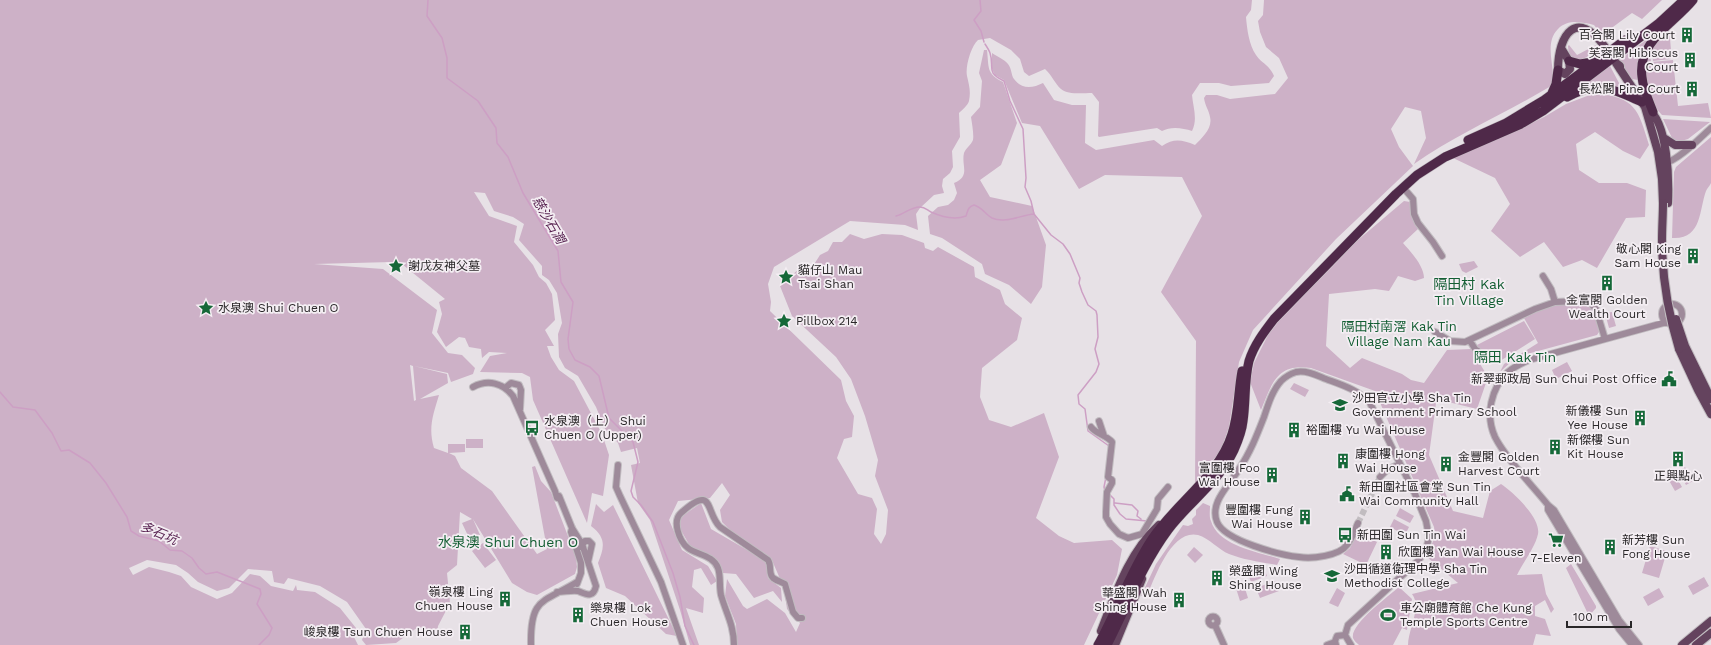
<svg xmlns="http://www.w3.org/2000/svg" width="1711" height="645" font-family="'Work Sans','Noto Sans TC',sans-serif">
<rect width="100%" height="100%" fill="#e7e1e6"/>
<path fill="#cdb1c7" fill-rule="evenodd" d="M0 0H1252L1251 10 1246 17C1247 29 1249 45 1256 55 1263 65 1268 63 1274 76L1269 83 1231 86 1219 83H1200L1192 95C1193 107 1198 119 1192 131 1183 128 1171 126 1162 131L1157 128 1099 137 1098 136 1099 102 1092 93C1083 93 1068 95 1061 89 1055 84 1052 75 1045 69L1029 76 1024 72 1020 59 1011 50 990 38 978 40C971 46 965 67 967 76 969 85 971 91 969 101 968 105 962 110 959 113L960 137 952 151 953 167 950 173 943 179 942 186 944 193 934 195 920 208 916 214 918 230 905 225 850 221 774 267 768 284 771 302 770 311 841 380 846 401 854 416 852 437 844 439 837 458 858 494 872 498 877 509 874 534 881 544 886 534 888 510 875 476 878 460 865 416 851 379 836 357 792 316 780 286 801 267 813 266 820 255 828 251 833 242H842L850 234 864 239 882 234 902 235 924 243 925 248 933 251 938 247 974 267 975 277 1000 290 1005 304 1022 318 1017 340 982 368 980 397 989 420 1011 427 1044 413 1059 457 1036 518 1059 536 1074 543 1112 540 1122 549 1117 575 1084 645H737L736 624 725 596 727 579 743 606 747 609 767 599 785 613 796 632 800 623 787 609 784 588 771 558 740 540 722 522 720 510 730 495 722 483 710 498 678 501 669 520 682 550 708 566 717 581 711 585 701 568 694 570 692 587 704 598 703 613 686 608 699 645H690L680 610 650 520 638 503 631 465 640 463 637 448 621 452 618 443 605 429 596 407 578 376 565 368 559 357 558 334 562 323 557 293 549 280 542 275V266L519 240 524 224 513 217 494 211 485 193 474 192 489 216 517 226 514 242 533 265 539 277 546 283 552 294 555 320 545 330 554 346H547L551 357 559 370 574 381 602 434 609 455 603 496 592 493 587 523 533 400 530 377 522 373 480 372 490 356 507 353 489 352 482 358 481 349 469 347 465 338 459 337 446 347 437 332 442 314 439 302 445 299 402 264 392 262 314 264 383 269 437 310 432 333 448 353 462 355 475 368 473 374 451 382 448 373 414 366 447 374 448 383 420 399 439 395C433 415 428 428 434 448L448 453V444H465V452L449 453 455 456 461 468 492 491 537 554 547 549 532 467 535 466 541 481 551 492 576 557 577 567 575 574 537 595 527 592 512 583 473 519 480 535 470 540 462 523 472 519 460 512 457 565 447 573 450 603 438 626 437 634 435 631 418 627 396 643 366 645 362 640 366 629 347 602 320 586 288 578 284 584 274 582 272 571 248 569 229 588 217 591 198 582 188 573 176 565 147 560 129 568 133 575 149 567 169 572 181 576 191 587 217 599 232 593 250 574 260 576 271 586 293 591 296 585 297 590 315 592 340 608 356 628 353 635 358 645H0ZM410 365 413 366 416 400 414 401Z
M1264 0H1662L1642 19 1632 13 1602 35 1594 25C1581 22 1568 19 1558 29 1546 41 1552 59 1553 74 1553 78 1552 82 1551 86 1506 113 1457 134 1414 164L1426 138 1421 111 1405 107 1391 129 1399 147 1413 166 1336 239 1253 330 1239 362 1229 427 1221 450 1195 484 1196 341 1161 292 1202 216 1182 177 1105 175 1079 189 1040 126 1022 123 1004 80 995 75 992 69V53C998 57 1004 59 1008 64 1012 69 1011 75 1014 79 1022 90 1033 88 1043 83L1054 100 1072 105H1086L1085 143 1096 150 1154 140 1162 146C1174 138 1182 140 1195 145 1202 138 1213 128 1210 117 1209 110 1205 106 1204 98L1206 95H1217L1230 99 1275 94 1288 78 1279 58 1266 47 1260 32 1258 21 1263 15Z
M1669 27 1671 50 1650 52 1651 62 1673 60 1678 106 1708 103 1711 118 1662 115C1647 101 1640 66 1650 48 1654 40 1664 33 1669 27Z
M1650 37C1639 51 1637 62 1638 80L1632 79 1618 61Z
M1569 45 1577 55 1596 45 1600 48C1590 57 1569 70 1568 46Z
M984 50H987C989 67 986 74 1003 82L1017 123 1001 165 980 180 990 197 1032 206 1046 245 1042 287 1031 304 1009 285 985 274 982 264 942 238 930 234 928 216 938 207 948 205 954 200 957 193 954 183C971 176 961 166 964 153 966 148 971 145 973 140 974 134 972 124 971 117L980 107 982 81 979 73Z
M1670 51 1671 59 1653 61 1652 53Z
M1610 66 1619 83V88L1602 84 1577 89Z
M1595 93C1636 98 1638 109 1649 145L1640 159 1623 151 1595 132 1576 144 1579 170 1599 183H1627L1646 190 1645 217 1626 218 1597 268 1582 260 1563 267 1544 242 1520 257 1491 231 1510 204 1495 178 1451 157 1513 132 1544 117 1566 104Z
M1663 119 1710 122 1688 139 1678 142 1672 138Z
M1711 137C1711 146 1711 176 1711 183 1710 186 1707 188 1706 191 1699 210 1702 240 1672 238L1674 172 1676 167Z
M1404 201 1410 202 1413 217 1418 229 1403 243C1411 252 1424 266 1424 278L1415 281 1398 276 1389 291 1375 289 1329 294 1326 346 1350 368 1362 358 1402 374 1411 380 1424 383 1447 350 1471 349 1488 377 1477 409 1440 400 1436 403 1429 455 1453 511 1483 518 1490 491 1501 484C1513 492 1541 518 1538 534 1535 548 1523 562 1517 575L1542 574 1546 594 1554 609 1551 613 1545 600 1535 606V616L1545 619 1551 636 1536 634 1533 645H1408C1408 630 1422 607 1412 594L1458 583 1427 557 1435 536 1434 527 1375 391 1311 368C1277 363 1272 383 1261 410L1250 382 1254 363 1268 335 1278 322 1358 240Z
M1474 261 1478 267 1466 273 1462 271 1459 264Z
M1555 303 1586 304 1594 310 1599 332 1597 335 1527 354 1512 361 1500 372 1504 364 1538 343 1524 318Z
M1612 312 1616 326 1609 328 1605 313Z
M1524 321 1535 339 1500 361 1487 363 1477 345Z
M1567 362 1572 371 1556 379 1552 370Z
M1294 383 1309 390 1305 397 1290 389Z
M466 439H483V448H466Z
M1685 467 1693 481 1686 485 1678 471Z
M1674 473 1682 487 1675 491 1667 477Z
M701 503 711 529 766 561 768 578 781 588 782 602 773 591 754 598 736 574 723 573 717 560 690 546 679 527 681 517Z
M1203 503 1210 506C1210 511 1209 517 1211 521 1218 546 1259 552 1280 559L1277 565C1261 562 1244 560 1229 554 1219 550 1209 538 1198 535 1172 529 1156 575 1148 593L1141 596 1156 564 1183 525 1188 526 1193 524 1192 519 1196 515V510Z
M596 504 604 512 613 505 677 636 666 634 625 596 606 588 598 563C604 548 607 538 591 526Z
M1400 508 1414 516 1410 523 1396 516Z
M1394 519 1409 527 1405 535 1390 527Z
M1358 533 1377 542 1366 565 1343 554 1350 548Z
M483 543 496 560 485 568 472 551Z
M1650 546 1667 551 1659 578 1642 573Z
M1194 547 1203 555 1195 563 1187 555Z
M1571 564 1596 606V608L1589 616 1566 568Z
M1264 568 1267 576 1251 582 1248 574Z
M1704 577 1709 586 1693 595 1688 586Z
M1275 581 1279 591 1260 598 1256 588Z
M1243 582 1248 598 1240 601 1235 585Z
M1399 587 1412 599 1407 630 1402 628 1393 645H1359C1357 643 1354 641 1353 638 1350 624 1389 596 1399 587Z
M1337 588 1345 593 1338 607 1329 603Z
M1659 588 1664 597 1648 606 1643 597Z"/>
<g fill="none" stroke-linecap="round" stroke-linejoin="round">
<path stroke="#cd9fc4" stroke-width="1.5" d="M428 0 427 16 442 38 447 58V78L478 101 496 128 497 143 508 157 523 193 558 251 561 282 573 302 568 339 569 349 575 360 590 367 599 376 609 418 633 442 638 462 631 491 633 497 641 505 653 522 673 573 680 597 685 626 694 645
M980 0 981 11 974 20 981 31 984 42
M985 44C987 47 989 50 990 53 995 68 985 72 1004 81L1010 101 1023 129 1026 178 1025 187 1031 201 1034 214 1051 235 1063 244 1070 254 1080 278 1079 283 1082 292 1088 305 1096 311 1097 315 1098 337 1095 349 1099 364 1096 372 1078 395 1079 404 1085 409 1088 431 1109 446
M896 216C905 214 910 207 920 207 925 207 927 210 931 212 942 217 955 220 966 216 968 210 968 207 974 205 982 207 986 215 992 218 1005 224 1021 215 1034 214
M0 392 13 407 35 410 52 433 61 451 69 450 90 463 106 483 127 517 131 531 139 536 159 541 170 550 182 551 192 558 199 568 206 574 217 572 260 589 261 594 257 604 272 628 269 635 259 645
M1105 491 1104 487 1106 477
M1109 494 1114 499V505L1120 514 1126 519 1147 521
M1115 503 1132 505 1138 511 1137 516 1141 519"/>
<path stroke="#c1bcc0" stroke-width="6" stroke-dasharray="6 3" stroke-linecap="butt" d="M1358 523 1380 477"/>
<g stroke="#c1bcc0" stroke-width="8">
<path id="minor" d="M1664 163C1677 162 1701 137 1711 128
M1407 192 1413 199 1414 214 1418 223 1433 242 1442 256
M1543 276 1551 289 1555 302
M1662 314a10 10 0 1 1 20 0a10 10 0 1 1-20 0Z
M1435 332 1450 341 1465 342 1535 309 1555 302 1580 301 1590 303 1596 309 1605 339
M1470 341 1477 352 1478 351
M473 387C488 379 503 383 513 396L555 491 557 498 560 499
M505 388 511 383 519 385 521 390 520 409
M1099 421 1104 436
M1091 427C1096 434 1106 435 1112 442L1108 477 1112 480V483L1107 492 1106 512V517L1110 524 1119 534 1128 538 1142 534 1148 536
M618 465 616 487 620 496 661 582 683 645
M1380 477 1387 470 1400 464
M1548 505V510L1619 629 1632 645
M572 528 571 532 581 563V573L577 584
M1142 534 1157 509 1158 499 1168 487
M581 547 585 541H589L592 544 588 562
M557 592C564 592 572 590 578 591 586 594 593 599 596 586L582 544 572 528 559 496
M1208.5 621a4.5 4.5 0 1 1 9 0a4.5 4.5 0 1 1-9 0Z
M1215 625 1224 645
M531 645C530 597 543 603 577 582
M734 645C734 625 726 613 721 595 719 586 721 576 718 568 713 555 697 555 688 548 679 541 672 521 681 513 714 483 705 512 720 527L768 560C772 566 768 573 773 578 777 581 782 582 785 584L793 612 798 618H802
M1327 645 1335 642
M1336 645 1335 641 1337 636 1345 635
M1351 645 1345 635 1348 625 1419 560 1427 546 1429 537 1426 521 1415 494 1370 403C1359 390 1342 385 1326 379 1316 375 1306 370 1296 372 1290 374 1285 377 1281 381 1272 391 1268 405 1264 417 1257 435 1250 453 1239 469 1230 485 1209 502 1217 522 1225 541 1280 555 1299 557 1312 559 1339 556 1347 545 1352 539 1355 530 1358 523
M1639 645 1619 620 1554 510 1548 505C1532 485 1506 459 1495 437 1485 415 1491 388 1508 372 1514 367 1522 363 1529 360L1667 322"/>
</g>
<g stroke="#c1bcc0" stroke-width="10">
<path id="major" d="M1561 48 1569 61 1570 69 1565 74 1558 70C1558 34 1577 8 1605 47
M1620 69V66L1616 63 1645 107 1658 152 1662 179 1663 203
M1648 109C1668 123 1669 180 1668 203
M1664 138 1675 145H1692
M1685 346 1711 399
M1679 349 1698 390 1711 414
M1101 631C1116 593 1128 554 1159 525
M1115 645 1142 579
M1682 645 1711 621
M1696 645 1711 633"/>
</g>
<g stroke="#c1bcc0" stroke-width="10">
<path id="highway" d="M1569 61 1580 64 1593 62
M1552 93 1556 84 1558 70
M1567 97C1598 80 1612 89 1642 102
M1653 112C1649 101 1643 89 1642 77 1637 41 1674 24 1693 0
M1468 140 1506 123 1544 100 1625 40
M1098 645C1117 611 1130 572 1152 539 1176 503 1219 476 1232 434 1239 413 1238 392 1242 371
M1107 645C1127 606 1142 565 1168 530 1189 502 1219 482 1234 450 1238 441 1242 431 1243 421 1246 401 1244 381 1249 361 1254 345 1264 332 1274 319L1396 194 1417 175 1445 157 1521 124 1543 111 1659 23 1684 0"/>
</g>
<use href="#minor" stroke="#9e8a9a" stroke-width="6"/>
<use href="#major" stroke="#64435e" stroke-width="8"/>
<use href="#highway" stroke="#4f2949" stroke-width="9"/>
<g stroke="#c1bcc0" stroke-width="10" stroke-linecap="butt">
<path id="major-bridge" d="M1663 203C1663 215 1662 227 1662 240 1662 277 1668 313 1679 349
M1676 319 1685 346"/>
</g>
<use href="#major-bridge" stroke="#64435e" stroke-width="8"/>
</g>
<defs>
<g id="building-bare" transform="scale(1.2)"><path d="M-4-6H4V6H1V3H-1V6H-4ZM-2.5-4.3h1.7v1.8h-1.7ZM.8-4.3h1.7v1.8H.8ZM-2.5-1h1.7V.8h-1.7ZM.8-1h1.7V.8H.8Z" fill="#156838" stroke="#f4eef3" stroke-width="2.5" paint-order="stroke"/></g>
<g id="sight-bare" transform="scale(1.2)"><path d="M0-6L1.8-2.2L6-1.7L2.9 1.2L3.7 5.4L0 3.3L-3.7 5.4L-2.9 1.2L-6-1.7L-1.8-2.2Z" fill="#156838" stroke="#f4eef3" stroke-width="2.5" paint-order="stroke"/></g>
<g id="civic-bare" transform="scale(1.2)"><path d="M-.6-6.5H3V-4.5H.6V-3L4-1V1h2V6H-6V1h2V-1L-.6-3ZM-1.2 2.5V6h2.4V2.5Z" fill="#156838" stroke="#f4eef3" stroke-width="2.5" paint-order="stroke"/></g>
<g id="school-bare" transform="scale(1.2)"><path d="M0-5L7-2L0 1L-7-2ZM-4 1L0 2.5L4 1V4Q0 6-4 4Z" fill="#156838" stroke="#f4eef3" stroke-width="2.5" paint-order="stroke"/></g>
<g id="bus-bare" transform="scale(1.2)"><path d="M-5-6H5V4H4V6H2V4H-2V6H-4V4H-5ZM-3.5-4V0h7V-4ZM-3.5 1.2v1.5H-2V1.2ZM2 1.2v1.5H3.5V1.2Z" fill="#156838" stroke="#f4eef3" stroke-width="2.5" paint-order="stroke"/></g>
<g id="supermarket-bare" transform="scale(1.2)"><path d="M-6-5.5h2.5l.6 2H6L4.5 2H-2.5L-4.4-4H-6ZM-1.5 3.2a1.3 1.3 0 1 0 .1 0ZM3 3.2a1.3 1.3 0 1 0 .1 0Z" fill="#156838" stroke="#f4eef3" stroke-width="2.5" paint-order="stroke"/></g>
<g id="stadium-bare" transform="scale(1.2)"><path d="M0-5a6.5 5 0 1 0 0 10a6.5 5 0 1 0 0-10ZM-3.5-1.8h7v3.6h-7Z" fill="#156838" stroke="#f4eef3" stroke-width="2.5" paint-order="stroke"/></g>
</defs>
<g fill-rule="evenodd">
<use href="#building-bare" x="1687" y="35"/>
<use href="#building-bare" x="1690" y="60"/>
<use href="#building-bare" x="1692" y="89"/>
<use href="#building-bare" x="1693" y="256"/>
<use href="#sight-bare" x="396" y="266"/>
<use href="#sight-bare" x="786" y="277"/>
<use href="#building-bare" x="1607" y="283"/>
<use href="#sight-bare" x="206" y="308"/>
<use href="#sight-bare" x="784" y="321"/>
<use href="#civic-bare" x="1669" y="379"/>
<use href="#school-bare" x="1340" y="405"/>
<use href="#building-bare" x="1640" y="418"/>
<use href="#bus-bare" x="532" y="428"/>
<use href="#building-bare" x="1294" y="430"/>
<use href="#building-bare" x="1555" y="447"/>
<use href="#building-bare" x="1678" y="459"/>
<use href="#building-bare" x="1343" y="461"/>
<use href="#building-bare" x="1446" y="464"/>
<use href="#building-bare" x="1272" y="475"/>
<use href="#civic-bare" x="1347" y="494"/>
<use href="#building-bare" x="1305" y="517"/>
<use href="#bus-bare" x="1345" y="535"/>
<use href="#supermarket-bare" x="1556" y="540"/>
<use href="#building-bare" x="1610" y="547"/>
<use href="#building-bare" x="1386" y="552"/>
<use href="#school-bare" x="1332" y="576"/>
<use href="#building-bare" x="1217" y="578"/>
<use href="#building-bare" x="505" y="599"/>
<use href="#building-bare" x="1179" y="600"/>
<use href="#building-bare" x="578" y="615"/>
<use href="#stadium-bare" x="1388" y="615"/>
<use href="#building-bare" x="465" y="632"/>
</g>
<g text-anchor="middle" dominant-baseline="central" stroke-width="3.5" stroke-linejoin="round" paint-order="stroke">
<g font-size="12" fill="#2a2729" stroke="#f4eef3" text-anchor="start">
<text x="1675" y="35" text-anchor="end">百合閣 Lily Court</text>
<text x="1678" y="53" text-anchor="end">芙蓉閣 Hibiscus<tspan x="1678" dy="14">Court</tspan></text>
<text x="1680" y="89" text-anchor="end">長松閣 Pine Court</text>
<text x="1681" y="249" text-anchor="end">敬心閣 King<tspan x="1681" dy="14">Sam House</tspan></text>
<text x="408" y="266">謝戊友神父墓</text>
<text x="798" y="270">貓仔山 Mau<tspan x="798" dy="14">Tsai Shan</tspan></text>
<text x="1607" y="300" text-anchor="middle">金富閣 Golden<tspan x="1607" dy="14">Wealth Court</tspan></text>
<text x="218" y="308">水泉澳 Shui Chuen O</text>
<text x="796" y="321">Pillbox 214</text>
<text x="1657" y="379" text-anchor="end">新翠郵政局 Sun Chui Post Office</text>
<text x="1352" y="398">沙田官立小學 Sha Tin<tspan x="1352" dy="14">Government Primary School</tspan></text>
<text x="1628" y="411" text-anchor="end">新儀樓 Sun<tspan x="1628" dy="14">Yee House</tspan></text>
<text x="544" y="421">水泉澳（上） Shui<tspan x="544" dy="14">Chuen O (Upper)</tspan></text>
<text x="1306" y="430">裕圍樓 Yu Wai House</text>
<text x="1567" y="440">新傑樓 Sun<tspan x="1567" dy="14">Kit House</tspan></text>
<text x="1355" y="454">康圍樓 Hong<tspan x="1355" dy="14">Wai House</tspan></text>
<text x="1458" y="457">金豐閣 Golden<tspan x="1458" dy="14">Harvest Court</tspan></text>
<text x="1260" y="468" text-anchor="end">富圍樓 Foo<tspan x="1260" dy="14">Wai House</tspan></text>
<text x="1678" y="476" text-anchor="middle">正興點心</text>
<text x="1359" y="487">新田圍社區會堂 Sun Tin<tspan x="1359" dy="14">Wai Community Hall</tspan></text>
<text x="1293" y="510" text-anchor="end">豐圍樓 Fung<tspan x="1293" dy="14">Wai House</tspan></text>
<text x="1357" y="535">新田圍 Sun Tin Wai</text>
<text x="1622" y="540">新芳樓 Sun<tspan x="1622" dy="14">Fong House</tspan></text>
<text x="1398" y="552">欣圍樓 Yan Wai House</text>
<text x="1556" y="558" text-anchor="middle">7-Eleven</text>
<text x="1344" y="569">沙田循道衛理中學 Sha Tin<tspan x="1344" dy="14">Methodist College</tspan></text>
<text x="1229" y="571">榮盛閣 Wing<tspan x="1229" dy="14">Shing House</tspan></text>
<text x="493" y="592" text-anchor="end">嶺泉樓 Ling<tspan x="493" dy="14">Chuen House</tspan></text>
<text x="1167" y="593" text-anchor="end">華盛閣 Wah<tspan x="1167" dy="14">Shing House</tspan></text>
<text x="590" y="608">樂泉樓 Lok<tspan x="590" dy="14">Chuen House</tspan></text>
<text x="1400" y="608">車公廟體育館 Che Kung<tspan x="1400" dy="14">Temple Sports Centre</tspan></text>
<text x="453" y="632" text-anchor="end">峻泉樓 Tsun Chuen House</text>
</g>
<g font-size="13" font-style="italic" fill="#551f4e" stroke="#f4eef3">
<text transform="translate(549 220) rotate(60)">慈沙石澗</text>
<text transform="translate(159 533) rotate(23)">多石坑</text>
</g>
<g font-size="13" fill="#135e33" stroke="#f4eef3">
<text x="1399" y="326">隔田村南滘 Kak Tin<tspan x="1399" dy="15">Village Nam Kau</tspan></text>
</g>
<g font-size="14" fill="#135e33" stroke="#f4eef3">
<text x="1469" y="284">隔田村 Kak<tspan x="1469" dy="16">Tin Village</tspan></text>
<text x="1515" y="357">隔田 Kak Tin</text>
<text x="508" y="542">水泉澳 Shui Chuen O</text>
</g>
</g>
<path d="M1567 621v6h64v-6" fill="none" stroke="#2a2729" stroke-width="2"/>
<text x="1573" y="621" font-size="12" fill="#2a2729" stroke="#f4eef3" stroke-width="3" paint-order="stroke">100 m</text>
</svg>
